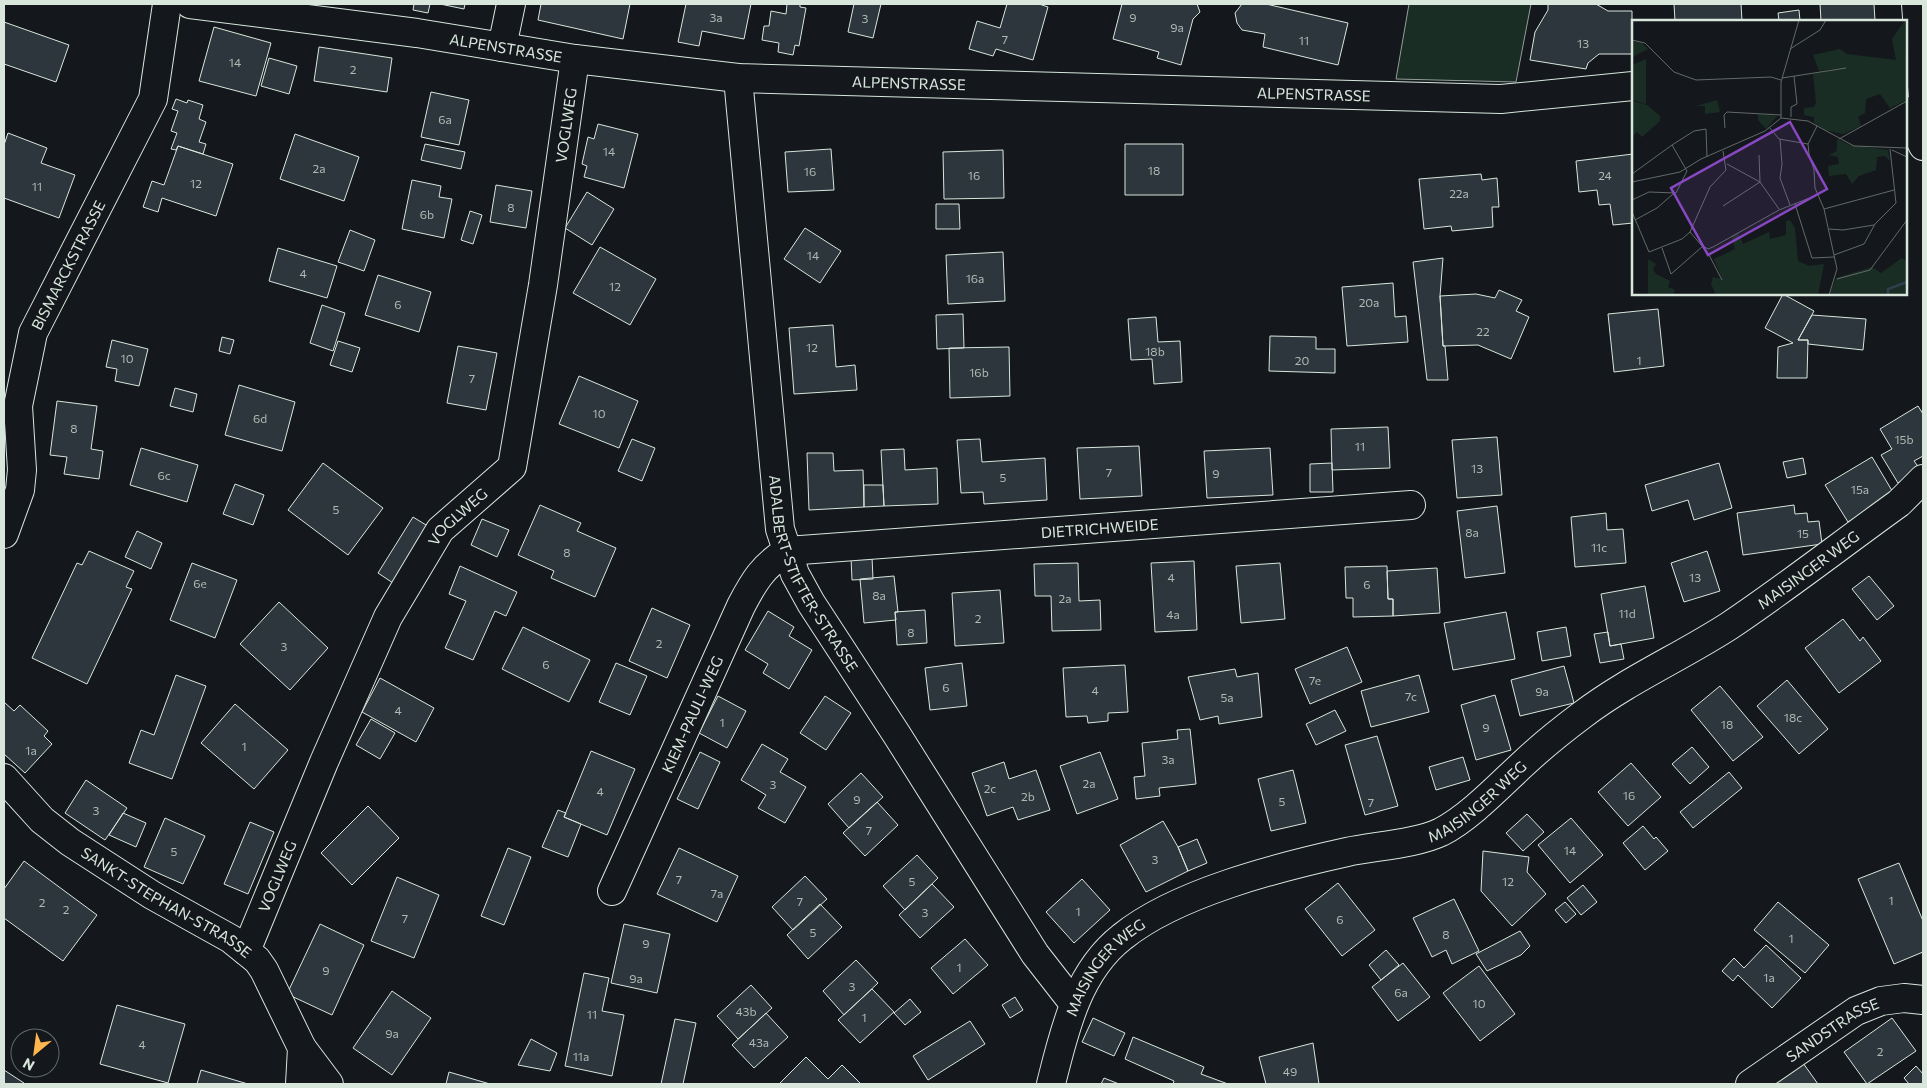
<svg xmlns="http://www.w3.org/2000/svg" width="1927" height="1088" font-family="Commissioner,sans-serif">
<rect width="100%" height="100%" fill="#14181c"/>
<path fill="#1a2d24" stroke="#939e99" d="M1409 4H1531L1516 82 1396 79Z"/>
<path fill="#2c363c" stroke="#d8e6dc" d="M414 4H430L428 13 413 10Z
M440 4H465L464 9Z
M541 4H630L623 39 538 20Z
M686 4H751L744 39 702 31 699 46 678 42Z
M787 4H800V7L806 8 799 46 795 45 793 55 778 52 779 43 762 40 764 26H769L771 11 786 14Z
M854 4H881L873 38 848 32Z
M1007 4H1039L1048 7 1033 60 996 49 993 56 969 49 977 21 1000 28Z
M1122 4H1197L1200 12 1193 19 1181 65 1157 58 1159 52 1113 39Z
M1242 4H1266L1348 23 1338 65 1263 47 1265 34 1242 30 1237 23 1235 13Z
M1548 4H1596L1608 11H1632V54H1599L1588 63 1586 69 1530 60 1535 32 1548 10Z
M1674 4H1741L1742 21H1675Z
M1820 4H1874L1875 21H1821Z
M1799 10 1800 21H1779L1778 13Z
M4 22 69 45 56 82 4 64Z
M214 27 271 43 256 96 199 81Z
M319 47 392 58 387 92 314 81Z
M269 58 297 66 289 94 261 86Z
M431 92 469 100 459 145 421 137Z
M176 99 187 103 188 100 203 105 199 119 206 122 199 142 206 144 203 154 178 146 176 150 171 149 177 133 171 131 178 111 172 109Z
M598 124 638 134 624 188 584 177 587 166 582 164 588 137 594 139Z
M8 133 47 148 41 163 75 175 59 218 4 198V145Z
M295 134 359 157 344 201 280 179Z
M425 144 465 152 461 169 421 160Z
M1125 144H1183V195H1125Z
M178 146 233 164 216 216 162 198 158 212 143 207 152 181 164 185Z
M831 149 834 190 788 192 785 152Z
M1003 150 1004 198 944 199 943 152Z
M1633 154V223L1613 225 1610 204 1599 205 1597 190 1579 192 1576 161Z
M1481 174 1482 180 1497 178 1499 207H1492L1493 227 1452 231 1451 226 1424 229 1419 179Z
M412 180 441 186 439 197 452 199 444 238 402 229Z
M496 185 532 191 526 228 490 222Z
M587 192 614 209 592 245 565 228Z
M936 204H959L960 229H936Z
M470 211 482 215 473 244 461 240Z
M805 228 841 251 820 283 784 259Z
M350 230 375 240 364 271 338 262Z
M600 247 656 279 630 325 573 293Z
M278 248 337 266 327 298 269 281Z
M1003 252 1005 301 948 304 946 255Z
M1443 258 1440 296 1443 346H1445L1448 380H1427L1413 262Z
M378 275 431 292 419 332 365 315Z
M1393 283 1395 317 1406 316 1408 342 1347 346 1342 287Z
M1499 290 1522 300 1516 311 1529 317 1511 359 1478 345 1443 346 1440 296 1476 294 1495 298Z
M1783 294 1814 311 1798 340H1808L1807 378H1777L1778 347 1793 343 1765 328Z
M322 305 345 313 333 351 310 343Z
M1658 309 1664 366 1614 372 1608 314Z
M963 314 964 348 937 349 936 315Z
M1812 315 1866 319 1863 350 1808 344V340H1798Z
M1156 317 1158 342 1180 341 1182 382 1154 384 1152 359 1131 360 1128 319Z
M833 325 836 367 855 365 857 390 794 394 789 328Z
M1270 336 1316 337V349H1335V373L1269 371Z
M222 337 234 340 230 354 219 351Z
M112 340 148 349 139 386 115 381 117 369 106 367Z
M338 341 360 348 352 372 330 365Z
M458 346 497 353 486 410 447 403Z
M1009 347 1010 396 950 398 949 348Z
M579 376 638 401 619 448 559 424Z
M239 385 295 402 282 451 225 435Z
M175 388 197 394 193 412 170 406Z
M57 401 97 406 91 449 103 451 99 479 64 474 67 457 50 455Z
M1918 406 1923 414V456L1914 461 1920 469 1898 483 1881 455 1892 449 1880 429Z
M1388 427 1390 468 1332 470 1331 429Z
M1497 437 1502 495 1457 498 1452 440Z
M632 439 655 448 642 481 618 471Z
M980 439 982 462 1045 458 1047 500 984 504 983 492 961 493 957 440Z
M1139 446 1142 496 1080 499 1077 448Z
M141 448 198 465 187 502 130 485Z
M1270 448 1273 495 1207 498 1204 451Z
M904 449 905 470 937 468 938 504 884 506 881 450Z
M807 453H833L834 471 863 470 864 507 809 510Z
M1872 457 1894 494 1848 522 1825 485Z
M1803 458 1806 474 1787 478 1783 462Z
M323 463 383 508 348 555 288 510Z
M1332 463 1333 492H1310V464Z
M1719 463 1732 508 1694 520 1688 500 1652 511 1645 485Z
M235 484 264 495 253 525 223 514Z
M864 485H883L884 506 864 507Z
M540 505 581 523 577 531 616 548 595 597 551 578 554 571 518 555Z
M1794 505 1795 514 1807 513 1808 522 1819 521 1822 544 1743 555 1737 513Z
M1497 506 1505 573 1465 578 1457 511Z
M1606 513 1607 530 1623 529 1626 563 1575 567 1571 517Z
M413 517 431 528 396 585 378 573Z
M482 519 509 530 497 557 471 545Z
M137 531 162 543 151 569 125 557Z
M89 551 134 571 126 587 132 589 87 684 32 658 77 563 82 565Z
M1707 551 1720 591 1684 602 1671 563Z
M872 557 873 579 852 580 851 558Z
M1194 561 1197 630 1155 632 1151 563Z
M192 563 237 580 215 638 170 620Z
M1078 563 1079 601 1100 600 1101 630 1052 631 1051 596H1035L1034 564Z
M1280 563 1285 619 1241 623 1236 566Z
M460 566 517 592 506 616 495 611 473 660 445 648 466 601 449 594Z
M1387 566 1388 599H1393V616L1353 617V598H1346L1345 567Z
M1437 568 1440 613 1393 616V599H1388L1387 571Z
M894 576 898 612H895L896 620 864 623 860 579Z
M1869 576 1894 606 1877 620 1852 589Z
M1645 586 1654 638 1610 646 1601 594Z
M1000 590 1004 643 955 646 952 593Z
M279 602 328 648 290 690 240 644Z
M652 608 690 625 667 678 629 661Z
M925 610 927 643 897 645 895 612Z
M768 611 794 627 789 636 812 650 789 689 763 673 768 664 745 650Z
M1506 612 1515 659 1453 670 1444 623Z
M1843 619 1860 641 1863 637 1881 661 1839 693 1805 648Z
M523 627 590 660 569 702 502 669Z
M1566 627 1571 656 1542 661 1537 632Z
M1608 632 1610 646 1621 644 1624 659 1600 663 1594 634Z
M1347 647 1362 682 1310 704 1295 669Z
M616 663 647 676 630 715 599 702Z
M962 663 967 706 930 710 925 668Z
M1125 665 1128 712 1108 713V721L1088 723 1087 716 1066 717 1063 668Z
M1564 666 1574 703 1520 716 1511 680Z
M1235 669 1237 677 1258 673 1262 717 1219 724 1218 716 1200 720 1188 677Z
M176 675 206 686 172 779 129 763 141 730 154 735Z
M1419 675 1429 712 1371 727 1361 691Z
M380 678 434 708 416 742 362 712Z
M1787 680 1828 729 1799 754 1757 706Z
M1720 686 1763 737 1733 761 1691 710Z
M1495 695 1511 750 1476 760 1461 705Z
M718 696 746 711 727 748 699 733Z
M825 696 851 713 826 750 800 733Z
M4 702 14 711 20 705 48 731 44 736 52 744 25 773 4 754Z
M235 704 288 750 254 789 201 743Z
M1335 710 1346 731 1316 745 1306 724Z
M371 719 395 733 380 759 356 745Z
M1190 729 1196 784 1159 788 1160 796 1136 799 1134 777 1145 776 1142 743 1178 739 1177 730Z
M1377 736 1398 806 1365 815 1345 745Z
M762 744 788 759 780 772 806 787 785 823 758 808 766 795 741 780Z
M1692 747 1709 767 1690 784 1672 764Z
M591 751 635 769 607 835 564 817Z
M700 752 720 762 698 809 677 799Z
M1100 752 1118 799 1077 814 1060 766Z
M1463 757 1470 780 1436 790 1429 767Z
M1004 762 1009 779 1036 770 1050 810 1018 820 1013 807 987 816 972 773Z
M1631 763 1661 797 1628 826 1598 792Z
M1293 770 1306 823 1271 831 1258 779Z
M1729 772 1742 788 1693 828 1680 812Z
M861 773 883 797 849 828 828 804Z
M86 780 127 808 105 840 65 813Z
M877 802 898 825 865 856 843 833Z
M368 806 399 838 352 885 321 853Z
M558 810 566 813 564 817 581 824 568 857 542 847Z
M123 813 146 823 136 847 109 835Z
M1527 814 1544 832 1523 851 1506 833Z
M165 818 205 836 183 884 144 867Z
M1571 818 1603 855 1570 883 1538 845Z
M1163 821 1178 847 1188 871 1146 892 1120 845Z
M250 822 274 832 248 894 224 884Z
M1643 826 1654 839 1656 837 1668 851 1645 870 1623 843Z
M1197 839 1207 863 1188 871 1178 847Z
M508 848 531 857 504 925 481 916Z
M679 848 738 876 717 922 657 894Z
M1483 851 1529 857 1527 872 1546 894 1512 926 1481 891Z
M917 855 938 878 905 910 883 886Z
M24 861 97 915 63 961 4 918V889Z
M1899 863 1923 921V952L1894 964 1858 879Z
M805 876 827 899 793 930 772 907Z
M397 877 439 895 414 958 371 941Z
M1082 879 1110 910 1074 943 1046 912Z
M1338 883 1375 930 1342 956 1305 909Z
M932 884 954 907 920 938 899 915Z
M1583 885 1597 902 1581 915 1567 898Z
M1454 899 1479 951 1452 964 1446 950 1432 957 1413 918Z
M1565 902 1576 914 1566 923 1555 910Z
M1778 902 1829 945 1805 973 1754 930Z
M820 904 842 927 808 959 787 935Z
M320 924 364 945 332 1015 287 994Z
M624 924 670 934 657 993 611 983Z
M1520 931 1530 946 1521 955 1487 971 1476 954Z
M965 939 988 965 953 994 931 968Z
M1766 945 1801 978 1772 1008 1738 975 1733 981 1722 971 1734 958 1744 968Z
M1386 950 1399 965 1381 980 1369 965Z
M856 960 878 983 844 1015 823 991Z
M1403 963 1430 997 1398 1021 1372 987Z
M1479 966 1515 1014 1480 1041 1443 993Z
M584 973 609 978 602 1011 624 1015 612 1076 565 1066Z
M751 985 772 1008 738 1039 717 1016Z
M872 989 894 1012 860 1043 838 1020Z
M392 991 431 1018 392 1075 353 1048Z
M1015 997 1023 1010 1010 1018 1002 1005Z
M910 999 921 1012 905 1025 894 1013Z
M117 1005 185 1024 168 1083 100 1064Z
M766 1013 788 1037 754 1068 732 1045Z
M1093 1018 1125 1033 1114 1056 1082 1042Z
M1892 1018 1916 1051 1867 1084 1844 1052Z
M675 1019 696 1023 683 1084H661Z
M970 1021 985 1044 928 1080 913 1056Z
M1133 1037 1204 1067 1201 1074 1228 1084H1173L1174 1081 1125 1059Z
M531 1039 557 1053 550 1071 518 1065Z
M1313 1043 1319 1084H1266L1259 1057Z
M806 1057 828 1079 842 1065 861 1084H779Z
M1803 1063 1818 1084H1774Z
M1916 1066 1923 1074V1084H1909L1904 1078Z
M4 1070 24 1083V1084H4Z
M201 1070 248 1084H197Z
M449 1072 490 1084H446Z
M1104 1078 1119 1084H1101Z"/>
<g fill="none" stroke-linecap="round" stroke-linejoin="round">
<g stroke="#d8e6dc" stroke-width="30">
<g id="minor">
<path id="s1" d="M190 4 417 33 575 59 738 78 1501 99 1633 86"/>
<path d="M1916 4 1923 100"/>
<path d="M502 47 511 4"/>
<path id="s2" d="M738 78 780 529 795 574 811 603 897 735 1035 954 1074 1004"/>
<path d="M1906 111 1923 146"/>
<path id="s3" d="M4 534 20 490 22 470 18 406 33 333 153 99 167 4"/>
<path id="s4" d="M4 778 42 820 70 842 152 895 231 939 257 960 264 970 302 1048 300 1084"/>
<path id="s5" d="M612 891 741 606C754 581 763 566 787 551L1411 505"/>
<path id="s6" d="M246 951 324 762 388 617 440 530 512 467 543 285 575 59"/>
<path d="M302 1048 329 1084"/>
<path id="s7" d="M1051 1084C1064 1032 1077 972 1122 937 1176 893 1279 867 1347 852 1375 846 1416 844 1441 832 1470 817 1500 785 1524 763 1542 746 1562 730 1582 715 1628 680 1681 657 1729 626 1787 587 1842 544 1899 503L1923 479"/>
<path id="s8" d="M1750 1084 1856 1011 1881 1001 1904 998 1923 1000"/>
</g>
</g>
<use href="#minor" stroke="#14181c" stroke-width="28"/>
</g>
<g text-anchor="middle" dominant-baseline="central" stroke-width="4" stroke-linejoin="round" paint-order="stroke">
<g font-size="12" fill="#adbab4">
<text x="716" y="17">3a</text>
<text x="1133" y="17">9</text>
<text x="865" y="18">3</text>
<text x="1177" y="27">9a</text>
<text x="1005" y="39">7</text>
<text x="1304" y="40">11</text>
<text x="1583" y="43">13</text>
<text x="235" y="62">14</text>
<text x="353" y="69">2</text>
<text x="445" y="119">6a</text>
<text x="609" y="151">14</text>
<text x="319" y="168">2a</text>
<text x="1154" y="170">18</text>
<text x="810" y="171">16</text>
<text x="974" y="175">16</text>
<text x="1605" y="175">24</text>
<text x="196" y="183">12</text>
<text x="37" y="186">11</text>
<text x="1459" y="193">22a</text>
<text x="511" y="207">8</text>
<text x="427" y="214">6b</text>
<text x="813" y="255">14</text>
<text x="303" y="273">4</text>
<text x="975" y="278">16a</text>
<text x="615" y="286">12</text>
<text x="1369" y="302">20a</text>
<text x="398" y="304">6</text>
<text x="1483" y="331">22</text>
<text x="812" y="347">12</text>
<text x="1155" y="351">18b</text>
<text x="127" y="358">10</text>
<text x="1302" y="360">20</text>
<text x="1639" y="360">1</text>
<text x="979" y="372">16b</text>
<text x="472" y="378">7</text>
<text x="599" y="413">10</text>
<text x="260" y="418">6d</text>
<text x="74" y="428">8</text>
<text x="1904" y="439">15b</text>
<text x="1360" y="446">11</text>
<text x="1477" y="468">13</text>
<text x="1109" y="472">7</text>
<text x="1216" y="473">9</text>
<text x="164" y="475">6c</text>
<text x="1003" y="477">5</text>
<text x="1860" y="489">15a</text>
<text x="336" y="509">5</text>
<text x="1472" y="532">8a</text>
<text x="1803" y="533">15</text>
<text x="1599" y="547">11c</text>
<text x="567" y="552">8</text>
<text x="1171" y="577">4</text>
<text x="1695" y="577">13</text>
<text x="200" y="583">6e</text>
<text x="1367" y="584">6</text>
<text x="879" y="595">8a</text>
<text x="1065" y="598">2a</text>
<text x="1627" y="613">11d</text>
<text x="1173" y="614">4a</text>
<text x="978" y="618">2</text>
<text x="911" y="632">8</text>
<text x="659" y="643">2</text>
<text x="284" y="646">3</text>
<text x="546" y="664">6</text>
<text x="1315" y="680">7e</text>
<text x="946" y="687">6</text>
<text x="1095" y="690">4</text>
<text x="1542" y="691">9a</text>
<text x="1411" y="696">7c</text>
<text x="1227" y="697">5a</text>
<text x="398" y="710">4</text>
<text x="1793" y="717">18c</text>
<text x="722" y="722">1</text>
<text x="1727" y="724">18</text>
<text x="1486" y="727">9</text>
<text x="244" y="746">1</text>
<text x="31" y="750">1a</text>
<text x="1168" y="759">3a</text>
<text x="1089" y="783">2a</text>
<text x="773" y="784">3</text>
<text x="990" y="788">2c</text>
<text x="600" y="791">4</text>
<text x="1629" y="795">16</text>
<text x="1028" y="796">2b</text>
<text x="857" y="799">9</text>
<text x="1282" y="801">5</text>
<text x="1371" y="802">7</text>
<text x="96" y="810">3</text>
<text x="869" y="830">7</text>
<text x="1570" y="850">14</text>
<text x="174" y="851">5</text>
<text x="1155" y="859">3</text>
<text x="679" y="879">7</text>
<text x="912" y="881">5</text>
<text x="1508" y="881">12</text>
<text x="717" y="893">7a</text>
<text x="1891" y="900">1</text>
<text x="800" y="901">7</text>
<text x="42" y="902">2</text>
<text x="66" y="909">2</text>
<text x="1078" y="911">1</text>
<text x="925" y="912">3</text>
<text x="405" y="918">7</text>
<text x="1340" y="919">6</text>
<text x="813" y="932">5</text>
<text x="1446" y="934">8</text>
<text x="1791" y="938">1</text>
<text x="646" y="943">9</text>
<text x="959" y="967">1</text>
<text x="326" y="970">9</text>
<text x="1769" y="977">1a</text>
<text x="636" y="978">9a</text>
<text x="852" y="986">3</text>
<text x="1401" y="992">6a</text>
<text x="1479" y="1003">10</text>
<text x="746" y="1011">43b</text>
<text x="592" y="1014">11</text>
<text x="864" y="1017">1</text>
<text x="392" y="1033">9a</text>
<text x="759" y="1042">43a</text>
<text x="142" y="1044">4</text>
<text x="1880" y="1051">2</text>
<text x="581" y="1056">11a</text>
<text x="1290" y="1071">49</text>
</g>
<g font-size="15" fill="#d8e6dc" stroke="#14181c">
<text stroke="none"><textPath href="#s1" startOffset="319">ALPENSTRASSE</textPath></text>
<text stroke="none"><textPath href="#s1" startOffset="724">ALPENSTRASSE</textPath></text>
<text stroke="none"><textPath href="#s1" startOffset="1129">ALPENSTRASSE</textPath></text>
<text stroke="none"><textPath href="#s6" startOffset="906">VOGLWEG</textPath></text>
<text stroke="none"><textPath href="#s3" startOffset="282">BISMARCKSTRASSE</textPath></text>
<text stroke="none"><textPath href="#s6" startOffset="486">VOGLWEG</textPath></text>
<text stroke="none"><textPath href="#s5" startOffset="699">DIETRICHWEIDE</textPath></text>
<text stroke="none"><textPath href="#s7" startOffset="958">MAISINGER WEG</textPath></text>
<text stroke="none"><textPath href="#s2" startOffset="506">ADALBERT-STIFTER-STRASSE</textPath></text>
<text stroke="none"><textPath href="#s5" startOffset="194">KIEM-PAULI-WEG</textPath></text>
<text stroke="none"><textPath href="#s7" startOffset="552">MAISINGER WEG</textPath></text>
<text stroke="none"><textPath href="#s6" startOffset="81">VOGLWEG</textPath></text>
<text stroke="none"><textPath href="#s4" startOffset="206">SANKT-STEPHAN-STRASSE</textPath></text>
<text stroke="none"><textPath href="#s7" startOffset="132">MAISINGER WEG</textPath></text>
<text stroke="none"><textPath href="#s8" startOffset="99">SANDSTRASSE</textPath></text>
</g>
</g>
<g transform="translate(1632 20)">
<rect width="275" height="275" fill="#14181c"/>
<path d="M273 0 275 80 258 88 248 74 234 79 233 93 226 97 229 106 211 114 193 110 182 103V97L172 95V88L182 87 184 83 181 54 209 48 187 51 181 35 208 29 215 34 264 40 260 19ZM0 21 10 23 16 29 0 37ZM14 39V84L0 80V45ZM85 80 88 92 73 94V86H64ZM0 81 15 85 28 96V101L10 117 5 112 0 117ZM126 94 145 96 134 109 126 100ZM205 119 218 125 256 130 258 141 253 136 245 137 244 150 227 156 220 164 214 154 197 156 196 146 207 144 206 137 197 135 205 131ZM158 200 163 208 166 241 177 246 192 244 186 275H84L79 264 81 257 90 259 82 239 103 229 99 216 106 212 111 224 137 212 138 219 154 215V201ZM270 238 275 242V275H197L204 258 240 247 249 253ZM16 239 24 244 21 249 24 254 38 261 36 267 43 270 41 275H16Z" fill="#1a2d24"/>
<path fill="none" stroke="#2f3f4d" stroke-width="2.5" d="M256 275V269L275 262"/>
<path fill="none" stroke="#626a69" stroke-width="1" d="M0 20 13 23 42 52 64 60 139 57 149 60M158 29 188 10 194 0M150 58 214 48M159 97V87L165 84 162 56M149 98V62L167 0M185 106 176 124 177 134 182 150 183 168 192 189 205 249 197 275M137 107 147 119 176 124M93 108 92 95 95 92 149 95M148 119 150 144 148 158 158 185M207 119 275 81M40 125 62 111 74 109 75 137M260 130 275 137M95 144 128 162 147 189M0 154 40 125 55 151 44 173 17 172 0 180M0 162 48 152 69 139 133 111 149 98 176 101 222 126 275 128M163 184 180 238 202 237M91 186 128 162 127 135M192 189 262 170M0 192 17 232 50 219 58 212 78 167 94 150 91 131M3 200 25 188 41 174M197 209 211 210 242 205M58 212 76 233 90 260M30 228 39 254 71 226 76 229 81 227 147 190 185 175M202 235 232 224 243 204 264 183 258 129M205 259 238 250 275 200"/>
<path fill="#8948c3" fill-opacity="0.15" stroke="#8948c3" stroke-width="2.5" d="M158 102 195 169 76 235 39 168Z"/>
<rect width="275" height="275" fill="none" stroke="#d8e6dc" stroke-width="2.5"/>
</g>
<rect width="1927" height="1088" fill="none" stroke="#d8e6dc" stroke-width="10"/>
<g transform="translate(35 1053) rotate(209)"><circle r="24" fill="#14181c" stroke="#626a69"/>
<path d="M0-4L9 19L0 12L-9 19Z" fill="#ffb74d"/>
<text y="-8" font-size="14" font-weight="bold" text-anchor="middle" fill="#d8e6dc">N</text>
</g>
</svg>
